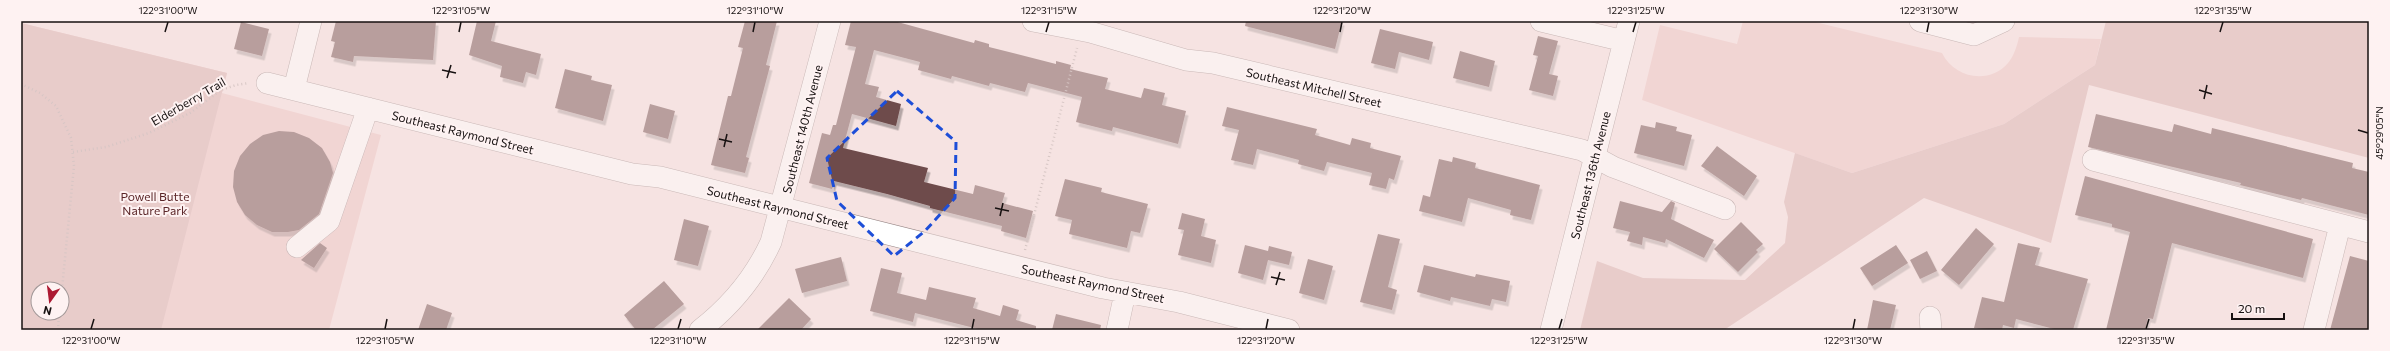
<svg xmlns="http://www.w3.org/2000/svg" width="2390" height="351" font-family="Commissioner,sans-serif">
<defs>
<filter id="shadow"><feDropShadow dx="2.5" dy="4.5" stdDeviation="0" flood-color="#0004"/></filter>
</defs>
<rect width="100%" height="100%" fill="#f6e3e2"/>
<path fill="#ecc3c2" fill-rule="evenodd" d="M1743 21H1811L1942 53C1954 78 1989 85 2008 63 2014 56 2017 46 2019 37L2101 39 2095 65 2004 124 1852 173 1642 100 1660 25 1737 44Z
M21 23 227 73 222 93 381 135 329 330H21ZM38 289H62V313H38Z"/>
<path fill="#d7afae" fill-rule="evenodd" d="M2106 21H2369V158L2089 85 2051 243 1924 198 1724 330H1580L1597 261 1643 278 1745 280 1785 243 1788 217 1784 202 1795 153 1852 173 2004 124 2095 65Z
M21 23 227 73 161 330H21ZM38 289H62V313H38Z"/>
<path fill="#6e4b4b" filter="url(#shadow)" d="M336 21H436L433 60 354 56 353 62 331 57 335 42 331 41Z
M477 21H496L491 41 541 54 536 75 526 72 523 83 500 77 502 66 469 55Z
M745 21H777L766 65 770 66 746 157 749 158 745 173 711 165 728 96H731L743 48 738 47Z
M851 21H894L974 43 975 40 989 44V47L1056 64V61L1071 65 1070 69 1108 78 1105 89 1141 98 1144 88 1165 93 1162 105 1186 111 1178 144 1113 127 1112 131 1076 122 1082 97 1028 83 1025 92 990 83 989 86 952 76 951 79 918 70 920 62 874 50 865 84 879 87 876 97 901 104 896 126 852 114 843 148 928 168 924 182 973 194 975 185 1005 193 1002 203 1033 211 1026 238 1001 231 1002 226 930 208V206L887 194 834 181 832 189 809 183 822 133 830 135 833 125H836L856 47 845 45Z
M1246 21H1342L1335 49 1245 26Z
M241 22 269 29 262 56 234 49Z
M1380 29 1433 42 1429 60 1399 52 1395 69 1371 63Z
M1538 36 1558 41 1549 74 1558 76 1553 96 1529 90 1538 56 1533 55Z
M1460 51 1495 61 1489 87 1453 78Z
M565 69 592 76 591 80 612 85 603 121 555 108Z
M650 104 675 111 668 139 643 132Z
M1227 107 1317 129 1315 135 1350 145 1352 138 1371 143 1370 148 1401 156 1394 180 1389 178 1386 189 1369 185 1372 173 1327 162 1324 171 1298 164 1299 160 1257 149 1253 165 1231 160 1239 130 1222 126Z
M2096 114 2172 132 2174 124 2211 134 2212 128 2353 163 2352 168 2369 172V215L2302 198 2301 200 2240 185 2241 183 2088 147Z
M1656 122 1677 127 1676 131 1692 135 1684 166 1634 153 1641 125 1655 128Z
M279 131 294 132 309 138 322 148 330 162 333 173 319 214 299 230 288 232H272L257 225 245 215 237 202 233 187 234 171 240 156 250 144 263 135Z
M1717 146 1757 176 1744 196 1701 166Z
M1453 157 1476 163 1475 168 1540 185 1531 220 1510 215 1511 210 1468 198 1462 222 1419 211 1423 195 1430 197 1439 159 1452 162Z
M2085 176 2313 239 2303 278 2172 243 2153 319 2148 318 2145 330H2106L2130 232 2112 227V224L2075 215Z
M1065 179 1102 188 1101 192 1148 204 1140 233 1131 231 1127 248 1069 234 1072 220 1055 216Z
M1620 201 1662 212 1671 201 1675 203 1671 219 1714 240 1704 258 1666 239 1665 243 1643 237 1642 245 1627 241 1630 232 1613 228Z
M1182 213 1205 219 1201 236 1216 240 1211 263 1178 255 1184 230 1178 229Z
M684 219 709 226 698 266 674 260Z
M1741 222 1763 244 1756 250 1758 252 1738 272 1714 249Z
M1976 228 1994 244 1959 285 1941 270Z
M1378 234 1400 239 1388 287 1397 290 1392 310 1360 302Z
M320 243 327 248 314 268 301 260Z
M2018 243 2040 248 2035 265 2088 279 2073 330H2058L2016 319 2014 328 2003 325 2002 330 1974 328 1982 297 2004 302Z
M1245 245 1268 251 1269 246 1292 252 1289 265 1268 260 1263 280 1238 273Z
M1896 245 1908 263 1872 286 1860 268Z
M1927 251 1937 271 1920 279 1910 260Z
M2350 256 2369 261V330H2330Z
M841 257 847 281 802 293 795 269Z
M1308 259 1333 266 1324 300 1299 293Z
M1424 265 1475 277 1476 274 1510 281 1506 302 1492 299 1490 306 1451 297 1450 301 1417 292Z
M881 268 902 273 897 293 926 300 929 287 976 298 973 308 1000 316 1003 305 1019 310 1016 320 1036 326V330H982L915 313 913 322 870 311Z
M664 281 684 304 652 330H636L624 315Z
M789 298 811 319 801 330H757Z
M1873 300 1896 305 1890 330H1867Z
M427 304 452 313 446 330H418Z
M1056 314 1101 325 1100 330H1052Z"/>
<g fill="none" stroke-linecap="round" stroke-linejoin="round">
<g stroke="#958484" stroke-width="22">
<path id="minor" d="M1033 21 1090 32 1186 60 1213 63 1582 150 1613 167 1725 209
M1541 21 1624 41
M1920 21 1974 35 2004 21
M267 83 632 174 660 177 1103 288 1179 302 1289 330
M294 89 311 21
M2093 160 2369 232
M297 247 329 221 368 108
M1930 317 1931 330
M700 330C731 306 755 277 771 242L830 21
M1117 330 1125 293
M1551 330 1629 21
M2314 330 2340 225"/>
</g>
<path stroke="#b1a2a1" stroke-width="2.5" stroke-dasharray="1 3" stroke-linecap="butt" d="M21 84 40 93 56 106 71 138 74 166 62 289
M73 152 106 147 149 133 190 113 221 90 236 85 249 83
M1025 250 1077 48
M58 330 59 313"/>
<use href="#minor" stroke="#fff" stroke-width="21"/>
</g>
<path d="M0 0H2390V351H0ZM897 91 956 142 955 198 925 231 894 256 837 201 827 158Z" fill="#f6e3e2" fill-opacity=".55" fill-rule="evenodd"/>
<path fill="none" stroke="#1d4ed8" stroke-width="3" stroke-dasharray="8 5" stroke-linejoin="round" d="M897 91 956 142 955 198 925 231 894 256 837 201 827 158Z"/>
<path fill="none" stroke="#171111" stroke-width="1.5" d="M165 32 168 22M459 32 461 22M753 32 755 22M1046 32 1049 22M1340 32 1342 22M1633 32 1636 22M1927 32 1929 22M2220 32 2223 22M442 70 456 73M447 78 451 65M2199 90 2212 94M2204 99 2207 85M2358 130 2368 133M719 139 732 142M724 147 727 134M995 208 1009 211M1000 216 1003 203M1271 277 1285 280M1276 285 1280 272M91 329 94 319M385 329 387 319M678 329 681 319M972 329 974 319M1266 329 1268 319M1559 329 1562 319M1853 329 1855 319M2146 329 2149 319"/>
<g text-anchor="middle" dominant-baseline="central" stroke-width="4" stroke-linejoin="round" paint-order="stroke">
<g font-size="12" fill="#171111" stroke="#fef2f2">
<text transform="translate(1314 87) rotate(13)">Southeast Mitchell Street</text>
<text transform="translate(188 101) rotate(-30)">Elderberry Trail</text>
<text transform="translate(802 129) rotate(-76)">Southeast 140th Avenue</text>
<text transform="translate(463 132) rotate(14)">Southeast Raymond Street</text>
<text transform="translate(1590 175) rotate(-76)">Southeast 136th Avenue</text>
<text transform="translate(778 207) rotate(14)">Southeast Raymond Street</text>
<text transform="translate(1093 283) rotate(12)">Southeast Raymond Street</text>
</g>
<g font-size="12" fill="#5a2527" stroke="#fef2f2">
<text x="155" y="196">Powell Butte<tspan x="155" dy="14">Nature Park</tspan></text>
</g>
</g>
<rect width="2390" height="351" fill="none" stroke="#fef2f2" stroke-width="44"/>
<g transform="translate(50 301) rotate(194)"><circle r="19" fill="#fef2f2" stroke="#a29898"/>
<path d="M0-3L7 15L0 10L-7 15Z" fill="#ad1932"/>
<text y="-6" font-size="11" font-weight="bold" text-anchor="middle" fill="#171111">N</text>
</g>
<path d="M2232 313v6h52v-6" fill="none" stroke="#171111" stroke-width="2"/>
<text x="2238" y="313" font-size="12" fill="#171111" stroke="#fef2f2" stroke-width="3" paint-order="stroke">20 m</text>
<rect x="22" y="22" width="2346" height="307" fill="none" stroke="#171111" stroke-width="1.5"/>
<g font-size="10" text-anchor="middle" fill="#171111">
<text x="168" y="14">122°31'00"W</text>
<text x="461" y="14">122°31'05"W</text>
<text x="755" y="14">122°31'10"W</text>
<text x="1049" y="14">122°31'15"W</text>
<text x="1342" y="14">122°31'20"W</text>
<text x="1636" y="14">122°31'25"W</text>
<text x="1929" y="14">122°31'30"W</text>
<text x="2223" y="14">122°31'35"W</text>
<text transform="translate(2379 133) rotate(-90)" y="4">45°29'05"N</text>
<text x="91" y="344">122°31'00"W</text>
<text x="385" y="344">122°31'05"W</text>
<text x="678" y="344">122°31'10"W</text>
<text x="972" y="344">122°31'15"W</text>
<text x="1266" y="344">122°31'20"W</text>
<text x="1559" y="344">122°31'25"W</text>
<text x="1853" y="344">122°31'30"W</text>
<text x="2146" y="344">122°31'35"W</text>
</g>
</svg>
